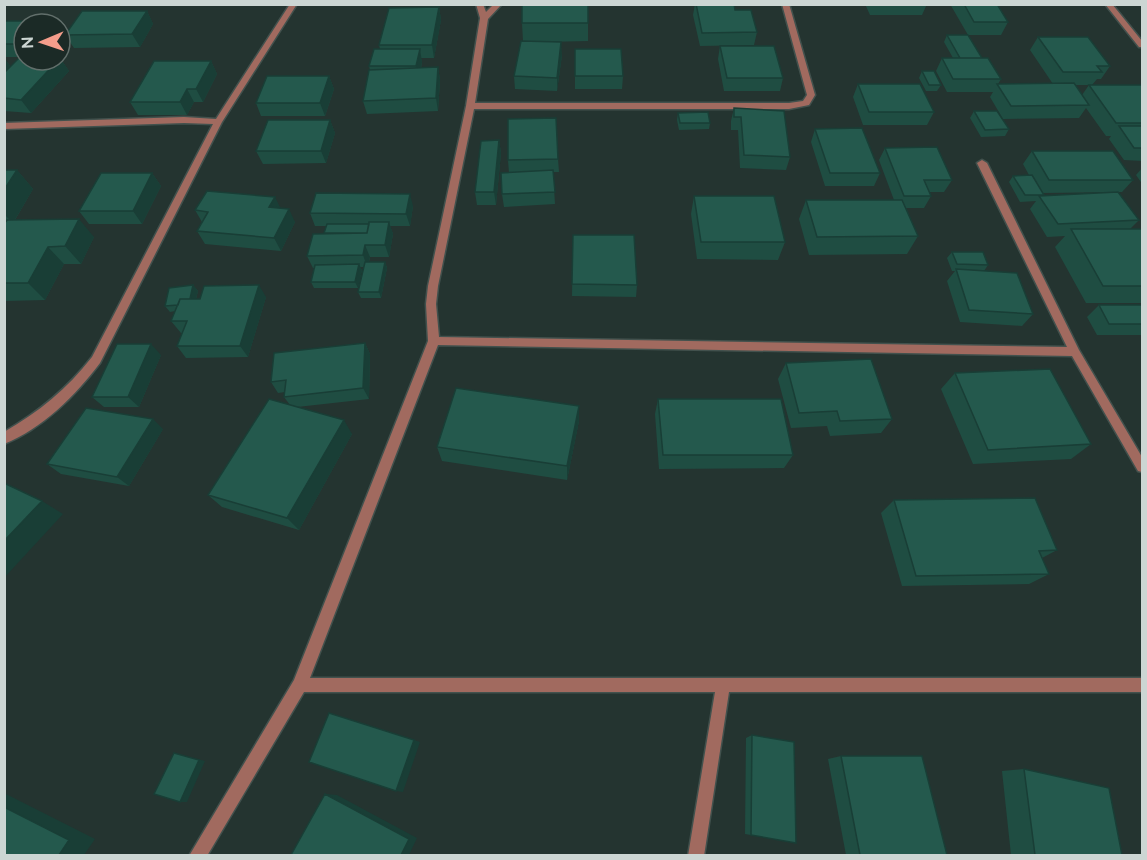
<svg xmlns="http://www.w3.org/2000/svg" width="1147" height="860" font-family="Raleway,sans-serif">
<rect width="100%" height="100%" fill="#243430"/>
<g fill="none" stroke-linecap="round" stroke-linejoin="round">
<g stroke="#42514d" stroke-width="3">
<path id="minor" d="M290 4H297L222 122 100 363C76 395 42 429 4 444V432C39 412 67 389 92 357L213 124 184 123 4 129V123L184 117 216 119Z
M476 4H483L486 12 494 4H502L488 19 475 103H789L803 101 807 95 782 4H789L815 95 809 105 789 109H474L438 286 436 304 439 337 1067 347 977 163 982 160 987 163 1079 350 1142 457V472L1138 471 1072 356 438 345 310 678H1142V692H729L704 856H688L715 692H304L207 856H189L294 680 428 341 426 304 428 286 466 106 480 18Z
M1105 4H1112L1142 41V47H1139Z"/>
</g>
<use href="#minor" fill="#a16a5f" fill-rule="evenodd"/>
</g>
<path fill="#1f4d42" d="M695 4H734L735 10 757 32 754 45 700 46 693 15Z
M865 4H927L922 15H870Z
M950 4H997L1008 22 1001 35H968Z
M1138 4H1143V9Z
M439 7 441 20 434 58H421L422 62 421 68 438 67 440 80 438 111 367 114 363 101 370 70 369 66 380 49 379 45Z
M147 11 153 24 140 47 74 48 65 35Z
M4 21H36L38 24H24V60L60 58 69 71 31 113 4 111V58L11 67 21 57H4Z
M522 23H588V41L543 42 562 55 557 91 515 89 514 76 523 41Z
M947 35 982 58 1001 79 998 84H1053L1030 50 1038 37 1110 66 1101 79H1097L1092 85H1075L1082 95 1089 85H1143V161L1124 160 1109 139 1111 136H1106L1086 108 1079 118 1003 119 990 97 993 92H947L936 71 942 58H953L944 42Z
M720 46 783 78 780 91H724L718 59Z
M575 49 623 76 622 89H575Z
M211 61 217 74 203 102H194L187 115H138L130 102Z
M922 71 941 85 937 91H926L919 78Z
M329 76 334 89 325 116H261L256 103Z
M858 84 934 112 927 125H863L853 97Z
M734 108 790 157 786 170 740 168 738 130H731V121Z
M974 111 1009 129 1005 136 981 137 970 118Z
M678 113 710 123 709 129 679 130 677 120Z
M330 120 335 133 326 163 263 164 256 151Z
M815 129 880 173 874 186H825L811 142Z
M499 140 501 153 496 205H477L475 192Z
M885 148 952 180 944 192H930L931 196 924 208H906L918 236 907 254 809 255 799 219 806 200H894L879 160Z
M1032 151 1133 180 1122 192 1043 193 1044 195 1043 196 1139 220 1130 229H1143V303H1086L1055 247 1065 236 1047 237 1030 209 1036 201 1020 202 1009 182 1013 176 1029 175 1023 164Z
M558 159 559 172H553L555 204 504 207 502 194 509 173 508 160Z
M1143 167V185L1136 175Z
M4 170H17L33 189 15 220 94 237 81 264H64L45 300 4 301Z
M152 173 161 186 142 224H89L79 211Z
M694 196 785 242 778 260 697 259 691 214Z
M413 206 410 226H390L393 234 389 257H370L369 262H385L387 268 381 298H361L358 292 364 267H360L362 270 358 288H314L311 282 315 268H313L307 256 324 233 326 226H315L310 213Z
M280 208 295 222 281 251 205 244 197 231 202 222 195 210Z
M573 235 637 285 636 297 572 296Z
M952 252 988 265 984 271 1033 314 1022 326 960 322 947 281 955 271H952L947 258Z
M193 285 198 291 196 299 266 297 248 357 186 358 177 346 182 333H181L171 321 175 311 170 312 165 306Z
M1099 305H1143V335H1097L1087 317Z
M365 343 370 354 369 399 297 407 352 434 299 530 222 507 208 495 290 405 284 397 285 392 278 393 271 382Z
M161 355 139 407H104L92 397Z
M786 363 892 419 881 433 830 436 827 426 791 428 778 379Z
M955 373 1091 444 1071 459 973 464 941 389Z
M658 399 793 455 784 468 659 469 655 414Z
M579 421 567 480 442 461 437 447Z
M163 429 129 486 61 474 47 464Z
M894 500 1057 550 1042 558 1049 574 1029 584 902 586 881 513Z
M752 735 796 843 745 834 746 738Z
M841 756 947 855H846L828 759Z
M1024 769 1122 855H1011L1002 771Z"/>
<path fill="#193e36" d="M439 7 441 20 434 58 432 45Z
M147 11 153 24 140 47 132 34Z
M24 36V53L18 44Z
M561 42 562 55 557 91V78Z
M420 49 422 62 419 79 416 66Z
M4 58 15 72 4 85Z
M60 58 69 71 31 113 21 100 58 60H60Z
M211 61 217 74 203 102 196 89Z
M438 67 440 80 438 111 436 98Z
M329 76 334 89 325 116 320 103Z
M187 89 194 102 187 115 180 102Z
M330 120 335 133 326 163 321 151Z
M499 140 501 153 496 205 494 192Z
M17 170 33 189 13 223 4 214V190Z
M152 173 161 186 142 224 133 211Z
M410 194 413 206 410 226 406 214Z
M275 197 281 209 269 207Z
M289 209 295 222 281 251 274 238Z
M79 219 94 237 81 264 65 246Z
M389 222 393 234 389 257 385 245Z
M365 245 370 257 367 267 363 255Z
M48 247 64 264 45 300 28 283Z
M385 262 387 268 381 298 379 292Z
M359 264 362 270 358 288 355 282Z
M193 285 198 291 193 310 189 304Z
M259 285 266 297 248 357 240 346Z
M365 343 370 354 369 399 363 388Z
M151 344 161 355 139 407 128 397Z
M579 406V421L567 480V466Z
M153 419 163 429 129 486 117 477Z
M344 420 352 434 299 530 287 518Z
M42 501 63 514 4 578V541Z
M414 740 420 742 403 792 396 791Z
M174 753 205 761 187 802H180Z
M4 793 95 839 84 855H59L4 807Z
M325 794 337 795 417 838 409 855H401Z"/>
<path fill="#24594d" stroke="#193e36" stroke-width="1.5" d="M522 4H588V23H522Z
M696 4H734L735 10H751L757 32 702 33Z
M964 4H997L1008 22H974Z
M439 7 432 45H379L389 8Z
M82 11H147L132 34 65 35Z
M4 21H36L34 24H24V36L18 44H4Z
M947 35H968L982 58H960Z
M1038 37H1088L1110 66H1097L1102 72H1063Z
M521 41 561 42 557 78 514 76Z
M720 46H774L783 78H727Z
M374 49H420L416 66H369Z
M575 49H621L623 76H575Z
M22 55H24V60H58L21 100 4 98V73Z
M942 58H988L1001 79H953Z
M154 61H211L196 89H187L180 102H130Z
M438 67 436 98 363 101 369 70Z
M922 71H934L941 85H929Z
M267 76H329L320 103H256Z
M1074 83 1089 105 1011 106 997 84Z
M858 84H920L934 112H869Z
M1089 85H1143V123H1116Z
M734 108 784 111 790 157 744 155 741 117H734Z
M974 111H997L1009 129 985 130Z
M708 112 710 123H680L678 113Z
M556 118 558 159 508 160V119Z
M268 120H330L321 151H256Z
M1119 126H1143V148H1134Z
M862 128 880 173H830L815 129Z
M499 140 494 192H475L481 141Z
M937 147 952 180H924L931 196H904L885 148Z
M1032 151H1113L1133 180H1049Z
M4 170H17L4 190Z
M553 170 555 192 502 194 501 173Z
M101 173H152L133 211H79Z
M1032 175 1044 195H1025L1013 176Z
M207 191 275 197 269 207 289 209 274 238 197 231 208 212 195 210Z
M1118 192 1139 220 1058 224 1039 196Z
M316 193 410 194 406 214 310 213Z
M694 196H774L785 242H701Z
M806 200H902L918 236 817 237Z
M79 219 65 246 48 247 28 283H4V224L7 220Z
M369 222H389L385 245H365L363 255 307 256 313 234 367 233Z
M327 224H369L367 233H324Z
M1071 229H1143V286H1103Z
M573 235H634L637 285 572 284Z
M952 252H983L988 265 957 264Z
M365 262H385L379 292H358Z
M359 264 355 282H311L315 265Z
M956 269 1017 273 1033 314 969 310Z
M193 285 190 299H180L178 305 165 306 169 288Z
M259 285 240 346H177L187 321H171L180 299H200L204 286Z
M1099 305H1143V324H1109Z
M365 343 363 388 284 397 286 380 271 382 274 353Z
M117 344H151L128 397H92Z
M871 359 892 419 840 421 837 411 799 413 786 363Z
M1050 369 1091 444 988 450 955 373Z
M456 388 579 406 567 466 437 447Z
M269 399 344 420 287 518 208 495Z
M658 399H781L793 455H663Z
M86 408 153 419 117 477 47 464Z
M4 483 42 501 4 541Z
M1035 498 1057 550 1039 551 1049 574 916 576 894 500Z
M329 713 414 740 396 791 309 762Z
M752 735 794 742 796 843 751 835Z
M174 753 199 760 180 802 154 794Z
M841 756H922L947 855H860Z
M1024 769 1109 788 1122 855H1035Z
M325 794 409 839 401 855H291Z
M4 807 69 840 59 855H4Z"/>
<rect width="1147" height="860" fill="none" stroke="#ccd6d3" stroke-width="12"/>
<g transform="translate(42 42) rotate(268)"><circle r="28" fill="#1b2a26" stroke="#626f6b" stroke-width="1.5"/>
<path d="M0-4.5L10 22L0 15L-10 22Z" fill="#f49d8b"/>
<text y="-9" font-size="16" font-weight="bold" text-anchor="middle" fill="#ccd6d3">N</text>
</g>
</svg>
